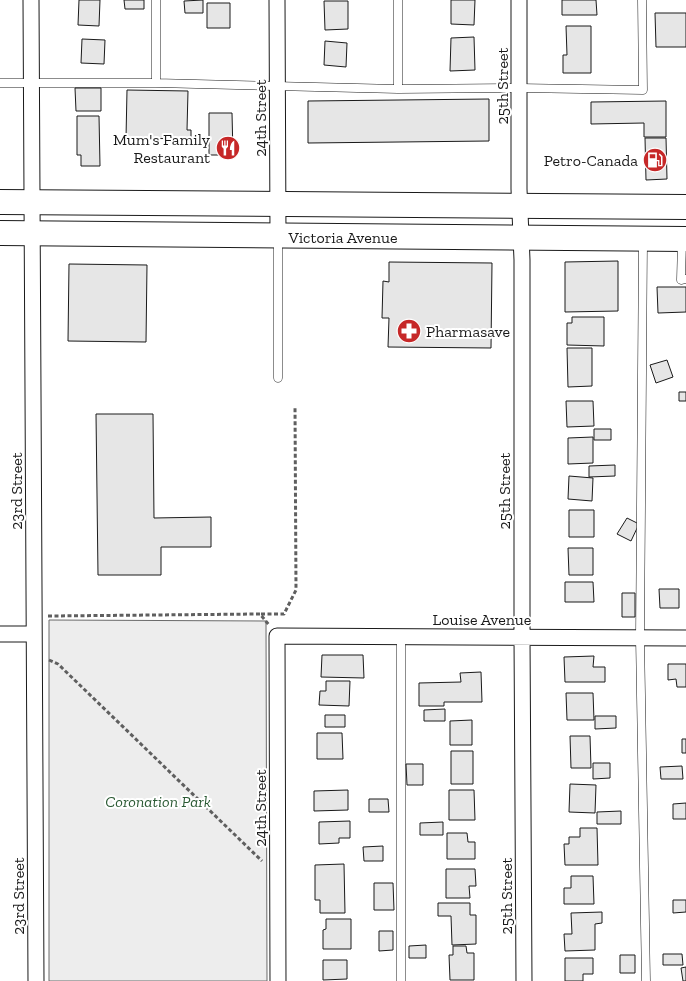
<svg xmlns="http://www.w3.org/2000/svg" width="686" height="981" font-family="'Zilla Slab',serif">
<rect width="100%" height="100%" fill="#fff"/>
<path fill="#ededed" stroke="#6a6a6a" d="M49 620 266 621 267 981H49Z"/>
<path fill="#e6e6e6" stroke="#1a1a1a" d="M79 0H100L99 26 78 25Z
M124 0H144V9H125Z
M203 0V13H185L184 1Z
M451 0H475L474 25 451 24Z
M562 0H596L597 15H562Z
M324 1H348V29L325 30Z
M207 3H230V28H207Z
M655 13H686V47H656Z
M566 26H591V73H563V55H567Z
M474 37 475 70 450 71 451 38Z
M82 39 105 40 104 64 81 63Z
M325 41 347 43 346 67 324 65Z
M75 88H101V111H76Z
M127 90 188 91 187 130H191V139L126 138Z
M489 99V141L308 143V101Z
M666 101V137H644V123L591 124V102Z
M209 113H232L233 155H209Z
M77 116H99L100 166H81V155H77Z
M645 138H666L667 179 646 180Z
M618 261V311L565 312V262Z
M389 262 492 263 491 348 388 347 389 318H382L383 281 389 282Z
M69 264 147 265 146 342 68 341Z
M657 287H686V312L658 313Z
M572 317H604V346L567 345V323H572Z
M567 348H592V386L568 387Z
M667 360 673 377 656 383 650 365Z
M679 392H686V401H679Z
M566 401H593L594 426 567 427Z
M96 414H153L154 518 211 517V547H161V575H98Z
M594 429H611V440H594Z
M593 437V463L568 464V438Z
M615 465V476L589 477V466Z
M569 476 593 478 592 501 568 499Z
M569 510H594V537H569Z
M627 518 639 524 631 541 617 534Z
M568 548H593V575H569Z
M565 582H593L594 602H565Z
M659 589H679V608H660Z
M622 593H635V617H622Z
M322 655H363L364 678 321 677Z
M594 656 593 667H605V682H565L564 657Z
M668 664H686V687H677L676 679 668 680Z
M481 672 482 702H444V706H419V683L461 682 460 673Z
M326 681H350L349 706 319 705 320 691H326Z
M566 693H593L594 720H567Z
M445 709V721H424V710Z
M325 715H345V727H325Z
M595 716H616V728L595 729Z
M472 720V745H450V721Z
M317 733H342L343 759H317Z
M570 736H590L591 768H571Z
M682 739H686V753H682Z
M451 751H473V784H451Z
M593 763H610V778L593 779Z
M406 764H423V785H407Z
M682 766 683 779H661L660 767Z
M570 784 596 785 595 813 569 812Z
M348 790V810L314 811V791Z
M449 790H474L475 820H449Z
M369 799H388L389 812H369Z
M686 803V819H673V804Z
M621 811V824H597V812Z
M350 821V838H339V843L319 844V822Z
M443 822V835H420V823Z
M580 828H597L598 865H565L564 844H569V837H580Z
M447 833H467L468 842H475V859H447Z
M383 846V861H364L363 847Z
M344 864 345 913H320V900H315V865Z
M446 869H475L476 886H469L470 898H446Z
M571 876H593L594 904H564V888H571Z
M374 883H393L394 910H374Z
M673 900H686V912L673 913Z
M438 903H470V915H476V944L452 945 451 916H438Z
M602 912V923L595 924V950L565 951 564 934H572L571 913Z
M326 919H351V949H323V930L326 929Z
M379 931H393V950L379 951Z
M426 945V958H409V946Z
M453 946H466L467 953H474V980H450L449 955H453Z
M663 954H682L683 965H663Z
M620 955H635V973H620Z
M565 958H593V974H583V981H565Z
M323 960H347V979L323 980Z
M686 967V981H683L681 968Z"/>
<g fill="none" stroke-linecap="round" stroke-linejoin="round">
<g stroke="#1a1a1a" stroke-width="9">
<path id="lane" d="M156 0V83L398 89 519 88 643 90 642 0
M0 83H156
M398 89V0
M643 241 640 638 646 981
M682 241 681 280 686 279
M278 378V238
M401 981V636"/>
</g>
<g stroke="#1a1a1a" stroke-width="17">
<path id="street" d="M31 0 36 981
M277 0 278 236
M519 0V189L522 260V637L524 981
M0 634H34
M278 981 277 636 686 638"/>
</g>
<g stroke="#1a1a1a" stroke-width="26">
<path id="primary" d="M0 202 686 207
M0 233 686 239"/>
</g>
<path stroke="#5f5f5f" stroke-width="3" stroke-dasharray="4 2.5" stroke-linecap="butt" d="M261 614H284L296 590 295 406
M48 616 260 614 269 625
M49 660 58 664 262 861"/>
<use href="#lane" stroke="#fff" stroke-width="8"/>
<use href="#street" stroke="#fff" stroke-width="15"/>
<use href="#primary" stroke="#fff" stroke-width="24"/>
</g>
<defs>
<g id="restaurant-disc" transform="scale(1.25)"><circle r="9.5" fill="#c62828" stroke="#fff"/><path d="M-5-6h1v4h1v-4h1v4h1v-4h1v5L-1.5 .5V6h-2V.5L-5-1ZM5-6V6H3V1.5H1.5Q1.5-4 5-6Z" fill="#fff"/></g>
<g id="fuel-disc" transform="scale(1.25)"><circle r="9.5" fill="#c62828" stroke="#fff"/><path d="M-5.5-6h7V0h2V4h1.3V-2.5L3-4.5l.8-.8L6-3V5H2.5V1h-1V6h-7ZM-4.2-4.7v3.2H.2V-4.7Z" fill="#fff"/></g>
<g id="pharmacy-disc" transform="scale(1.25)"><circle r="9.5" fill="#c62828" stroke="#fff"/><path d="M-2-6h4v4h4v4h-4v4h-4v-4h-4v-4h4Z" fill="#fff"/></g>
</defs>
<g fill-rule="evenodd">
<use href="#restaurant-disc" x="228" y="148"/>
<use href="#fuel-disc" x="655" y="160"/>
<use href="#pharmacy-disc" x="409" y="331"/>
</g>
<g text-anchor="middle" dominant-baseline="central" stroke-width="4" stroke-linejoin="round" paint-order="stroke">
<g font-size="16" fill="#1a1a1a" stroke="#fff">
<text transform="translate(502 86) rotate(-90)">25th Street</text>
<text transform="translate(260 118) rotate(-90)">24th Street</text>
<text x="343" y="237">Victoria Avenue</text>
<text transform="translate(16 491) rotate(-90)">23rd Street</text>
<text transform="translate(504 491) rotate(-90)">25th Street</text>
<text x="482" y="619">Louise Avenue</text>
<text transform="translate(260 808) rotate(-90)">24th Street</text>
<text transform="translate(18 896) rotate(-90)">23rd Street</text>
<text transform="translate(506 896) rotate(-90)">25th Street</text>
</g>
<g font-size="16" fill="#1a1a1a" stroke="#fff" text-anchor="end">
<text x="210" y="139">Mum's Family<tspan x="210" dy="18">Restaurant</tspan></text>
<text x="638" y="160">Petro-Canada</text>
<text x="426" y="331" text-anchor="start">Pharmasave</text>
</g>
<g font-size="16" font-style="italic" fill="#2b5a34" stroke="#fff">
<text x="158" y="801">Coronation Park</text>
</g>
</g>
</svg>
